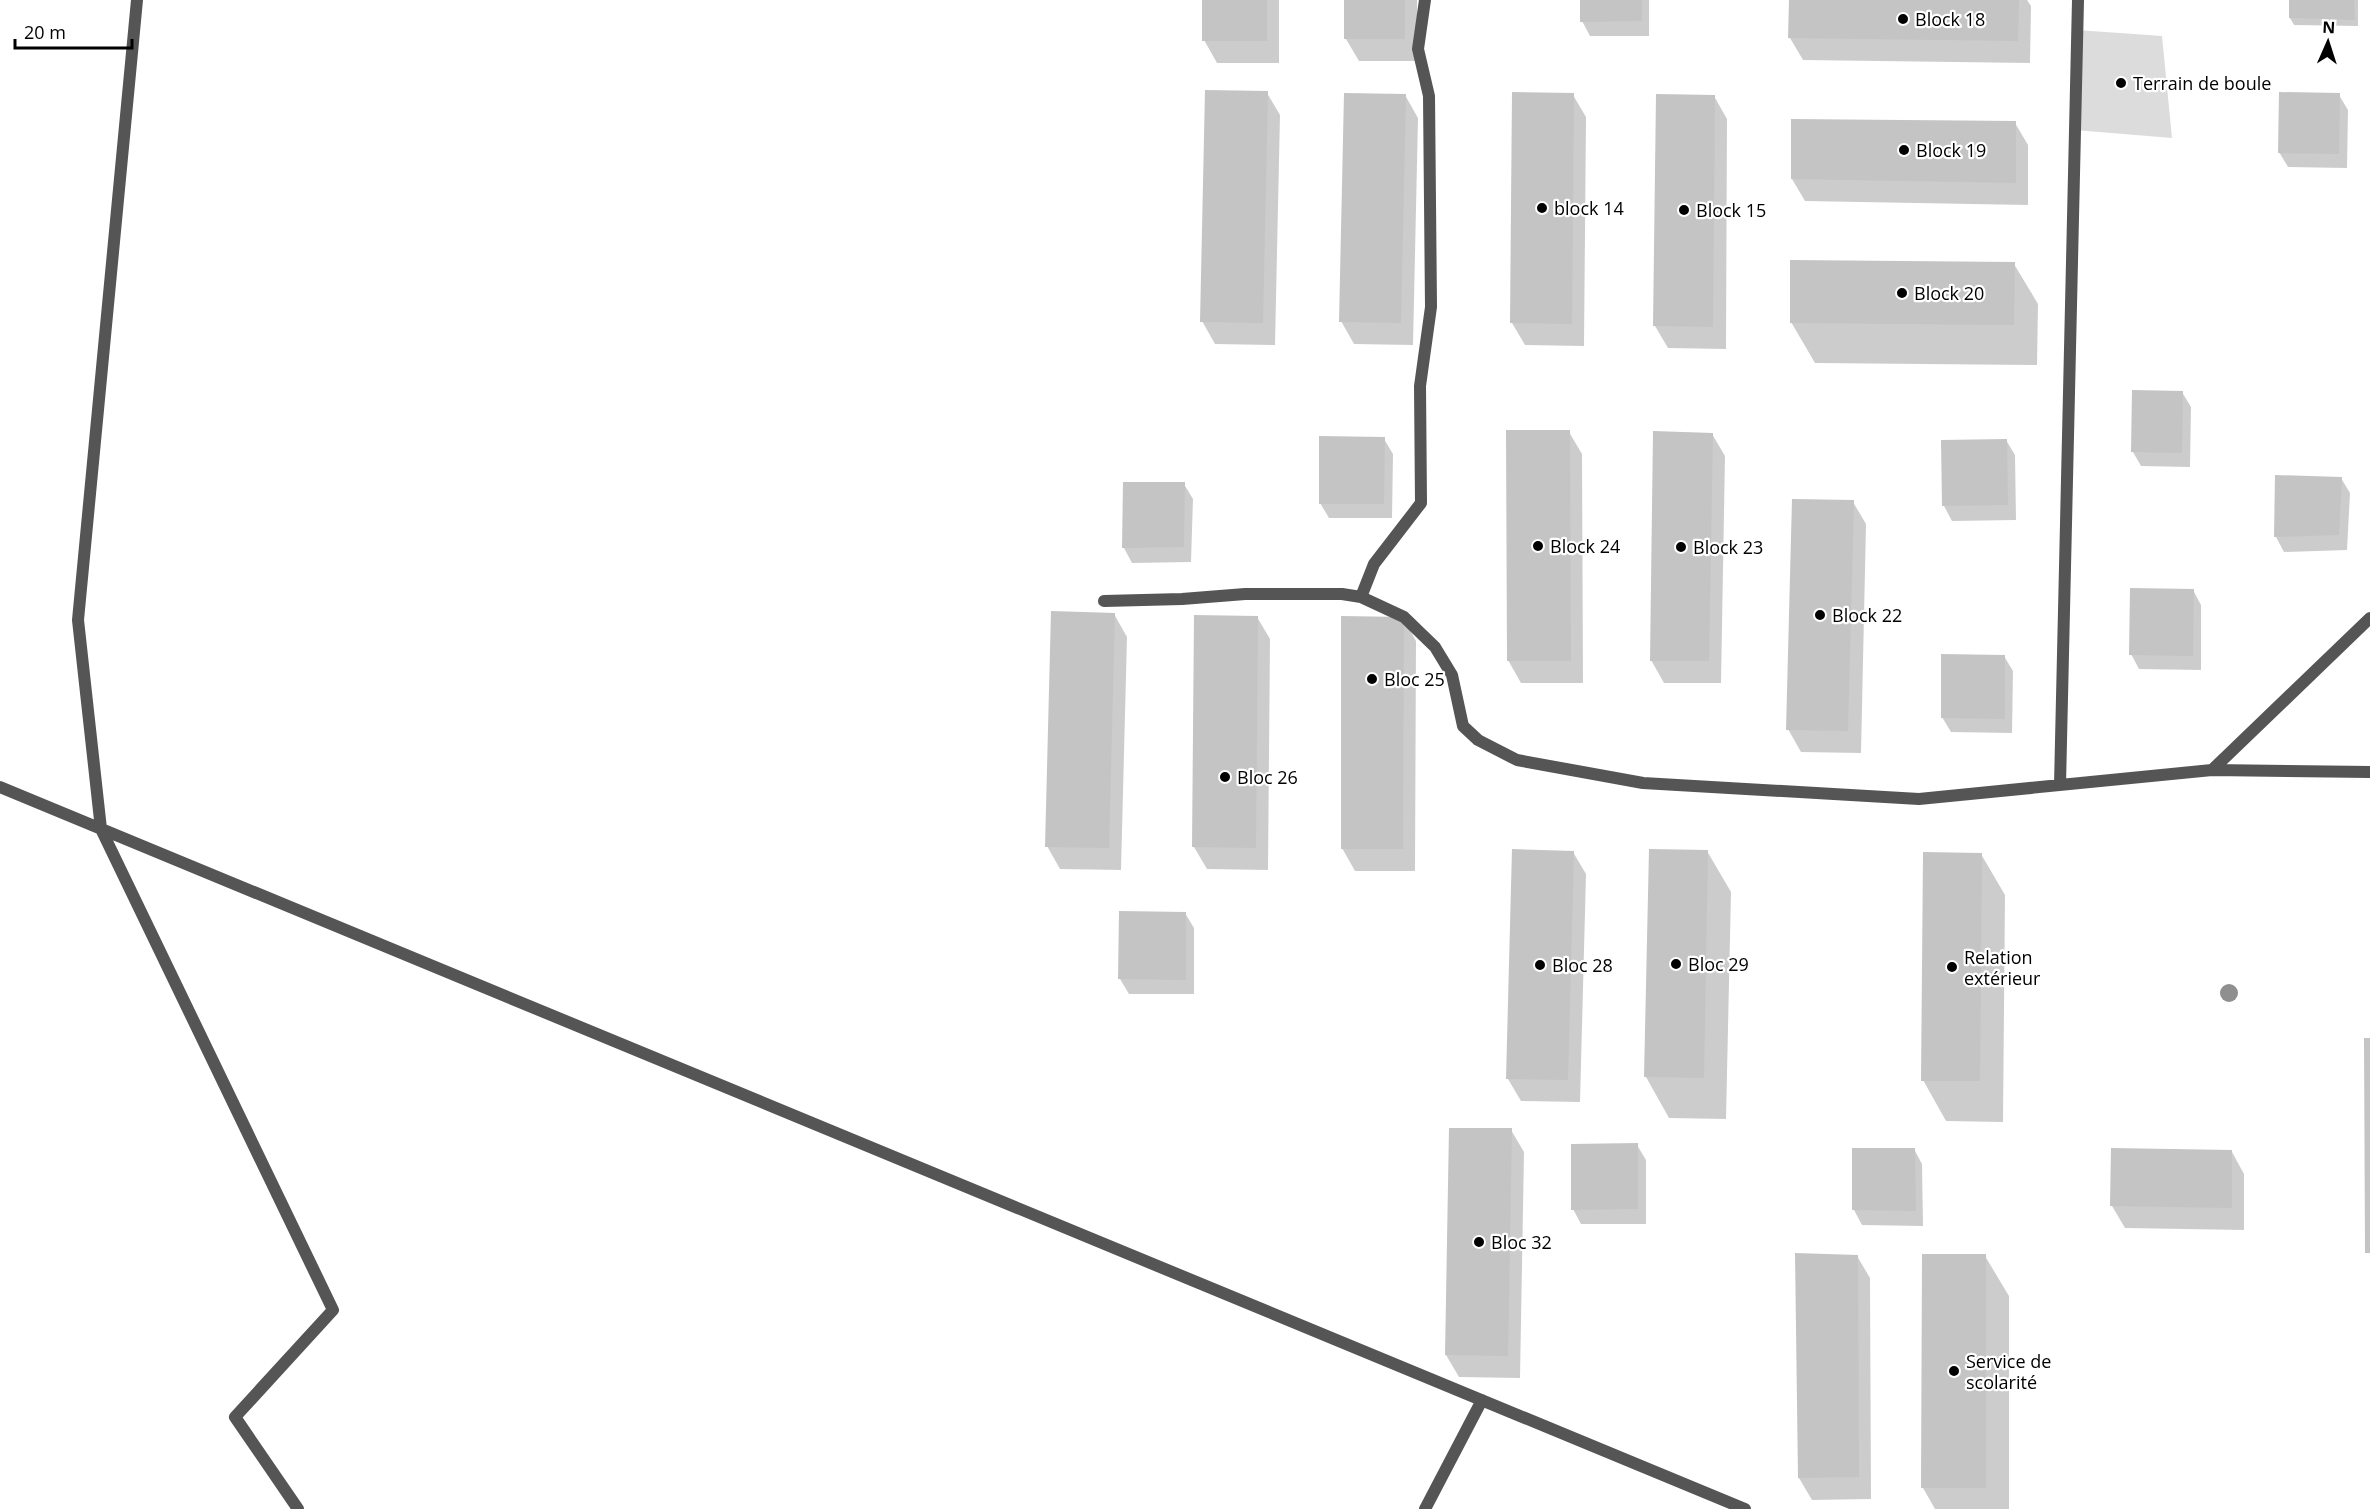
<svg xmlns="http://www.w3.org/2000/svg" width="2370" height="1509" font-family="'Open Sans',sans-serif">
<rect width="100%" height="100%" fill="#fff"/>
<path fill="#dcdcdc" d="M2077 30 2162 36 2172 138 2075 130Z"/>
<path fill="#0003" d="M1204 0H1279V63H1217L1204 40Z
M1346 0H1417V61H1359L1346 39Z
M1581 0H1649V36H1590L1582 21Z
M1790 0H2027L2031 6 2030 63 1803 60 1790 38Z
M2290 0H2358V26L2294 25 2290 18Z
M1267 93 1280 115 1275 345 1215 344 1202 321Z
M1405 95 1418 118 1413 345 1354 344 1341 321Z
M1573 95 1586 117 1584 346 1525 345 1512 323Z
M2339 95 2348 110 2347 168 2288 167 2279 152Z
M1714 96 1727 119 1726 349 1668 348 1655 326Z
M2015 123 2028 145V205L1805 201 1792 179Z
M2014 264 2038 304 2037 365 1815 363 1791 322Z
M2182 392 2191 407 2190 467 2141 466 2133 452Z
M1569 432 1582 454 1583 683H1521L1508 660Z
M1712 434 1725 456 1721 683H1664L1651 660Z
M1384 439 1393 454 1392 518H1329L1320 503Z
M2006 440 2015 455 2016 520 1952 521 1944 506Z
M2341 478 2350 493 2347 550 2284 552 2276 537Z
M1184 484 1193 499 1191 562 1132 563 1124 548Z
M1853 502 1866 524 1861 753 1801 752 1788 729Z
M2193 590 2201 605V670L2139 669 2131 654Z
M1114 614 1127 637 1121 870 1060 869 1047 846Z
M1257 617 1270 639 1268 870 1207 869 1194 847Z
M1403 618 1416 641 1415 871H1355L1342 848Z
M2004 656 2013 671 2012 733 1951 732 1942 717Z
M1707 851 1731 892 1726 1119 1669 1118 1646 1077Z
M1573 852 1586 874 1580 1102 1521 1101 1508 1079Z
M1981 854 2005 895 2003 1122 1946 1121 1923 1080Z
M1185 913 1194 928V994H1129L1120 979Z
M1511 1130 1524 1152 1520 1378 1459 1377 1446 1355Z
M1637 1145 1646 1160V1224H1581L1573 1209Z
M1914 1149 1922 1164 1923 1226 1862 1225 1854 1210Z
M2232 1152 2244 1174V1230L2125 1228 2112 1206Z
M1857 1256 1870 1278 1871 1499 1812 1500 1799 1478Z
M1985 1256 2009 1296V1509H1935L1923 1488Z"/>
<path fill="#c4c4c4" d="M1202 0H1267V41H1202Z
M1344 0H1405V39H1344Z
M1580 0H1642V21L1580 22Z
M1789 0H2019L2018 41 1788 38Z
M2289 0H2354L2355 20 2289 18Z
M1205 90 1268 91 1263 323 1200 322Z
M1512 92 1574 93 1572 324 1510 323Z
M2279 92 2340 93 2339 154 2278 153Z
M1344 93 1406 94 1401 323 1339 322Z
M1656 94 1715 95 1713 327 1653 326Z
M1791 119 2016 121V183L1791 179Z
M1790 260 2015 262 2014 325 1790 323Z
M2132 390 2183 391 2182 453 2131 452Z
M1506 430H1570L1571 661H1507Z
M1653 431 1713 433 1709 661H1650Z
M1319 436 1385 437 1384 504H1319Z
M2007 439 2008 505 1942 506 1941 440Z
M2275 475 2342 477 2339 535 2274 537Z
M1123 482H1185L1184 547 1122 548Z
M1792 499 1854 500 1848 731 1786 730Z
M2130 588 2194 589 2193 656 2129 655Z
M1051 611 1115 613 1109 848 1045 847Z
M1194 615 1258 616 1256 848 1192 847Z
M1341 616 1404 617 1403 849H1341Z
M1941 654 2005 655V719L1941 718Z
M1512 849 1574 851 1568 1080 1506 1079Z
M1649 849 1708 850 1704 1078 1644 1077Z
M1923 852 1982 853 1980 1081H1921Z
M1119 911 1186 912V980L1118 979Z
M2364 1038H2370V1253H2365Z
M1449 1128H1512L1508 1356 1445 1355Z
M1638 1143V1209L1571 1210V1144Z
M1852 1148H1915L1916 1211 1852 1210Z
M2111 1148 2232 1150V1208L2110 1206Z
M1795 1253 1858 1255 1859 1477 1798 1478Z
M1922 1254H1986V1488H1921Z"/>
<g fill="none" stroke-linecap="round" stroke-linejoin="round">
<path stroke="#555" stroke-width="12" d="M1361 597 1374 564 1421 503 1420 386 1431 307 1429 96 1418 49 1425 0
M1104 601 1182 599 1245 594H1342L1361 597 1404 617 1435 647 1452 675 1463 726 1478 740 1517 760 1643 783 1919 799 2212 770 2370 772
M2212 770 2370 618
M2060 785 2078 0"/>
<path stroke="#555" stroke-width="12" d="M137 0 78 620 101 829 333 1310 235 1417 298 1509
M0 787 1745 1509
M1425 1509 1482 1400"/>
</g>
<circle fill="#8f8f8f" cx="2229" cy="993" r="9"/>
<g fill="#000" stroke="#fff" stroke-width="2">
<circle cx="1903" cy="19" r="6"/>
<circle cx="2121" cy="83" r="6"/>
<circle cx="1904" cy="150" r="6"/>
<circle cx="1542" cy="208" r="6"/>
<circle cx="1684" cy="210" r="6"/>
<circle cx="1902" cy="293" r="6"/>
<circle cx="1538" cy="546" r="6"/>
<circle cx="1681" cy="547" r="6"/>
<circle cx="1820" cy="615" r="6"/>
<circle cx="1372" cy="679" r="6"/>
<circle cx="1225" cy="777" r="6"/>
<circle cx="1676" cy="964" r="6"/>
<circle cx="1540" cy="965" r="6"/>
<circle cx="1952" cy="967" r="6"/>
<circle cx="1479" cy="1242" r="6"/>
<circle cx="1954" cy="1371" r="6"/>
</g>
<g text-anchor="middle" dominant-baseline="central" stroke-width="4.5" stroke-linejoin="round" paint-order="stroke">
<g font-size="18" fill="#000" stroke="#fff" text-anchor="start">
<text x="1915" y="19">Block 18</text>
<text x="2133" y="83">Terrain de boule</text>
<text x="1916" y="150">Block 19</text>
<text x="1554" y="208">block 14</text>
<text x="1696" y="210">Block 15</text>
<text x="1914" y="293">Block 20</text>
<text x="1550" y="546">Block 24</text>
<text x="1693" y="547">Block 23</text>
<text x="1832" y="615">Block 22</text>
<text x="1384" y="679">Bloc 25</text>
<text x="1237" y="777">Bloc 26</text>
<text x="1964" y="957">Relation<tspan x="1964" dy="21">extérieur</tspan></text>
<text x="1688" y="964">Bloc 29</text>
<text x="1552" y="965">Bloc 28</text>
<text x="1491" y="1242">Bloc 32</text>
<text x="1966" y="1361">Service de<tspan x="1966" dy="21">scolarité</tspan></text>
</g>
</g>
<g transform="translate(2328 42) rotate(3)" stroke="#ffffff" stroke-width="4.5" paint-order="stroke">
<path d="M0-4.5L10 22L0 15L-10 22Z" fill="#000000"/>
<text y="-9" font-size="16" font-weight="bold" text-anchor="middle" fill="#000000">N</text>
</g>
<path d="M15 39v9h117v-9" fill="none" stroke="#000000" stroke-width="3"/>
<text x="24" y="39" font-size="18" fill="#000000" stroke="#ffffff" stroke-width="4.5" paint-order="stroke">20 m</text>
</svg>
